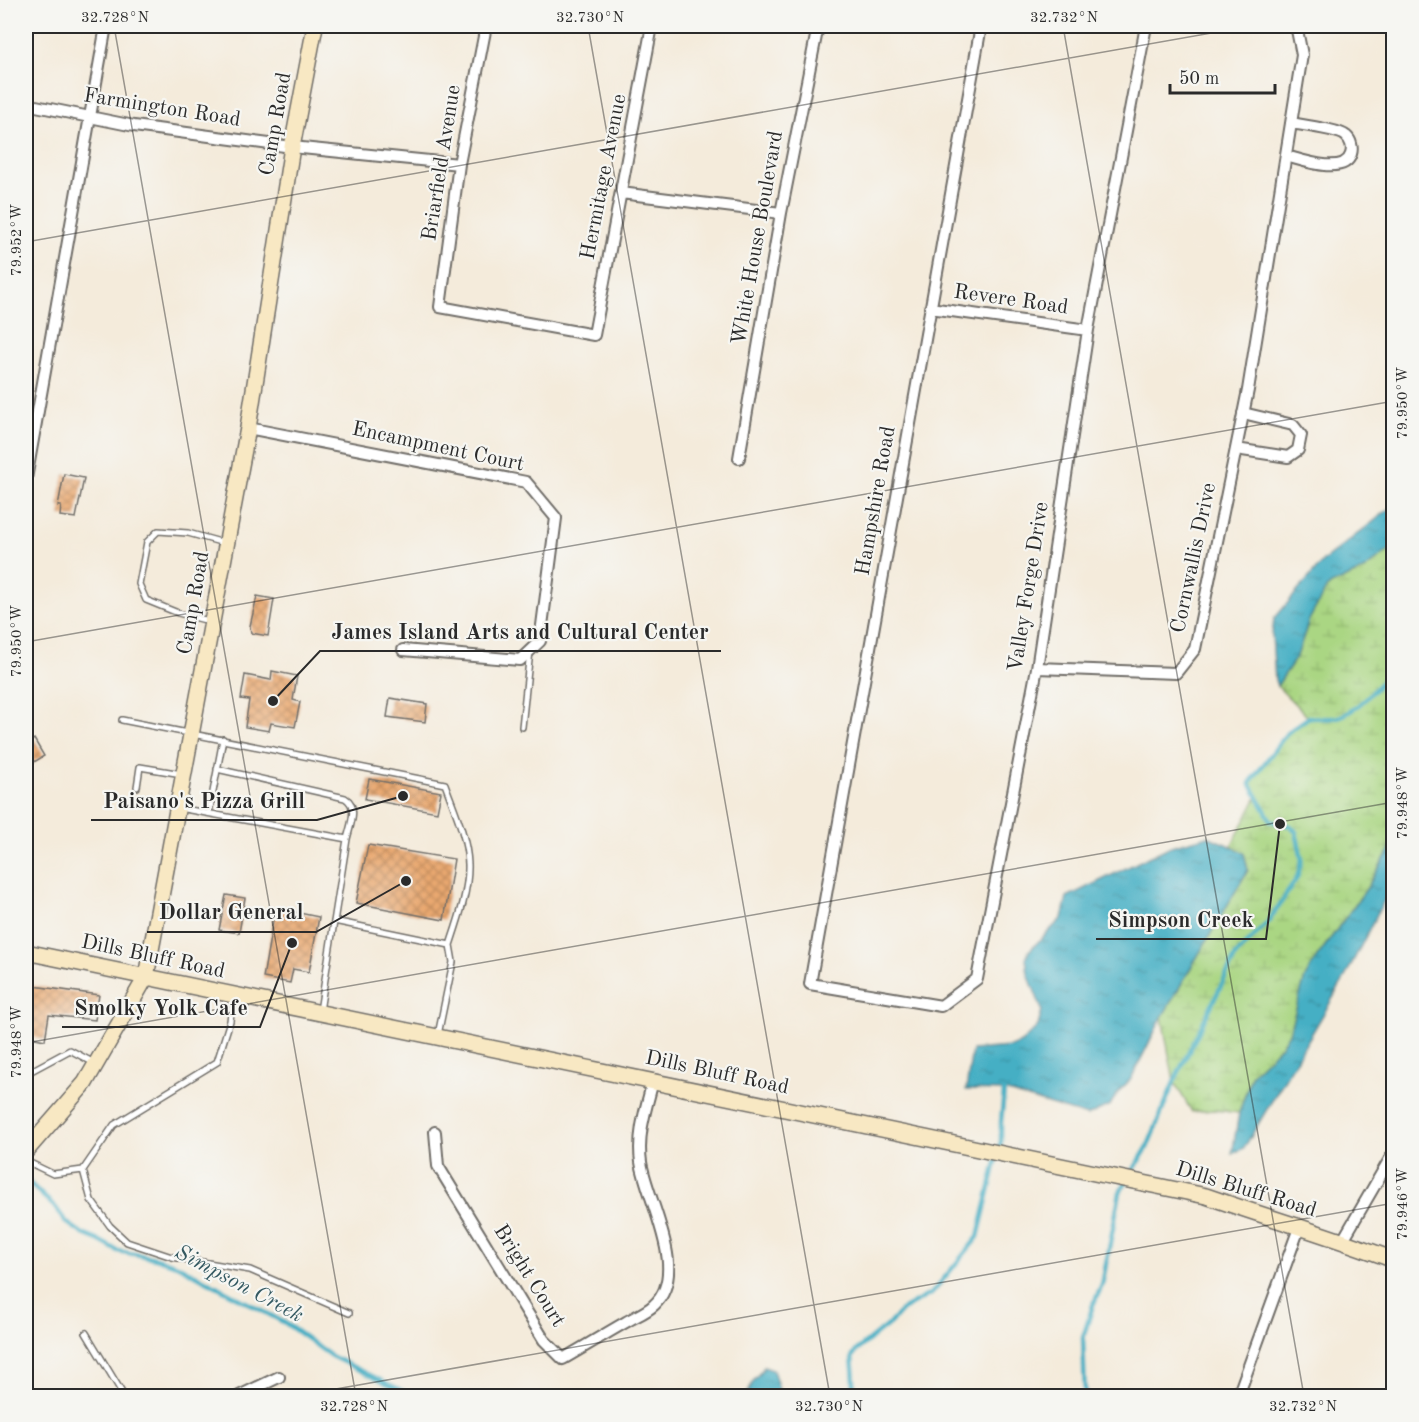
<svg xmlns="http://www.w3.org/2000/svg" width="1419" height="1422" font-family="'Old Standard TT',serif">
<defs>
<pattern id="wetland-marsh" width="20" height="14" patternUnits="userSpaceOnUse" patternTransform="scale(1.5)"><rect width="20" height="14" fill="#aad683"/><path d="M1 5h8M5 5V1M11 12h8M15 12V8" fill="none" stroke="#92b871"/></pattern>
<pattern id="water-ripples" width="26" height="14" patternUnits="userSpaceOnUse" patternTransform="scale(1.5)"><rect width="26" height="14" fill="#45afc4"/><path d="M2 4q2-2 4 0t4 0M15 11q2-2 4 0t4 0" fill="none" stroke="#3a8f9f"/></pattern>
<pattern id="building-cross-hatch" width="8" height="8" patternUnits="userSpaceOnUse" patternTransform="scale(1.5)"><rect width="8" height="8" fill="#e9a870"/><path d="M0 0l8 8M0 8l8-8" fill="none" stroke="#bd895c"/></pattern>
</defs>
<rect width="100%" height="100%" fill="#f6f6f2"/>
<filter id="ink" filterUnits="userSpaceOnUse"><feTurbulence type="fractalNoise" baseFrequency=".0167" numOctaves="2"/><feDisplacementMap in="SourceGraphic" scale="12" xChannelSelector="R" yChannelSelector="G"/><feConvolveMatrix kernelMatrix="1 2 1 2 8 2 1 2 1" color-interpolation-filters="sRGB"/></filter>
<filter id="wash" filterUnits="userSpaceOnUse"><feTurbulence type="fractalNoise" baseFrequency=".008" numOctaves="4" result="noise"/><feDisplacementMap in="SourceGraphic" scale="24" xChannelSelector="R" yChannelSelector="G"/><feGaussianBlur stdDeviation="1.35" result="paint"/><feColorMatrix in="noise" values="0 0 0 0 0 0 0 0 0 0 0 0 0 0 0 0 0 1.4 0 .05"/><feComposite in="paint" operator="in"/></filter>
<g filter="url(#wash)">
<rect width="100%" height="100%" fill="#f4ebdb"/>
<path fill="url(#wetland-marsh)" stroke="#6a8057" stroke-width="1.5" d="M1393 547V844L1367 888 1315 960 1305 978 1289 1033 1281 1046 1252 1074 1239 1113 1214 1110 1192 1112 1174 1082 1162 1017 1248 870 1244 854 1232 845 1257 797 1250 783 1287 733 1308 717 1277 686 1297 656 1309 620 1327 587 1365 569Z"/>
<path fill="url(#water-ripples)" stroke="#386d78" stroke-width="1.5" d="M1393 506V547L1365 569 1327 587 1309 620 1297 656 1277 686 1275 680 1272 635 1274 619 1323 561Z
M1208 836C1221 843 1233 846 1244 853L1248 870 1162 1017 1131 1079 1120 1090 1110 1105 1087 1116 1004 1091 966 1090 972 1050 1010 1047 1021 1043 1038 1026 1042 1010 1028 974 1026 958 1029 951 1062 918 1067 897 1171 846Z
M1393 844V883L1343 981 1244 1148 1232 1154 1239 1113 1252 1074 1281 1046 1289 1033 1305 978 1315 960 1367 888Z
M764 1367 773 1370 781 1396H746L754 1380Z"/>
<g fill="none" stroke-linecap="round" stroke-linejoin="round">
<path stroke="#45afc4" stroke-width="4.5" d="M26 1180 56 1208 66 1222 83 1234 100 1241 118 1251 156 1258 177 1265 285 1323 331 1356 413 1396
M853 1396 854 1380 852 1357 857 1350 890 1323 902 1310 932 1293 978 1237 1001 1141V1122L1004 1091
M1085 1396 1083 1338 1093 1305 1102 1285 1120 1192 1147 1148 1174 1082 1236 955 1269 921 1297 878 1302 859 1296 832 1291 826 1271 821 1250 783 1287 733 1309 717C1319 718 1331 720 1341 716 1360 709 1380 683 1394 668"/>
</g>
<g id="blocks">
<path fill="url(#building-cross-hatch)" d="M64 474 84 478 76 518 60 516 61 506H58Z
M257 596 274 599 268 636 251 633 250 626Z
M272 671 297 676 293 700 300 702 295 727 271 723 269 731 245 727 249 700 241 699 245 675 271 680Z
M390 698 427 704 425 722 387 717Z
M34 739 44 756 26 767V744Z
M369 779 441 792 437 812 365 799Z
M368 845 454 859 444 920 356 903Z
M226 895 245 898 239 933 219 930Z
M275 908 319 917 309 972 293 969 290 983 263 978Z
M26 985 99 995 95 1020 49 1015 45 1040 26 1036Z"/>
</g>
</g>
<g filter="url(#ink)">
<use href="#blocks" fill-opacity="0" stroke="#716e69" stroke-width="1.5"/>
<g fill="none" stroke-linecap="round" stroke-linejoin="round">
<g stroke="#716e69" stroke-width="8">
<path id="lane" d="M209 621 178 613 146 600 139 584 147 542 158 531 188 533 224 543
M122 720 445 784C454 809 467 837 468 864 469 890 458 921 450 945
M522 727 530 651
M217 769 345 798C359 806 350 826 347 839
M137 787 140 767 182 774
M179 808 347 839 320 1011
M209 813 223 739
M334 921 450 945 453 962 438 1035
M26 1069 31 1071 70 1050 96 1064
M26 1161 53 1174 83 1170 114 1125 217 1062 230 1021 233 996
M83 1170 91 1200 110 1226 127 1242 172 1257 250 1270 349 1313
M86 1333 124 1396"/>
</g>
<g stroke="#716e69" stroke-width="14">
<path id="street" d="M486 26 459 164 440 307 594 335 652 26
M981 26 810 984 941 1006 977 979 1037 668 1088 330 1146 26
M26 104 134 126 292 147 459 164
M1286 156C1301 160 1345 176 1351 154 1353 148 1351 140 1346 136 1340 130 1302 125 1291 123
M621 193 781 213
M930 308 1088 330
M248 428 526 482 556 518 540 641 520 660 403 650
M1236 449 1288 457 1298 450 1301 435 1293 425 1243 413
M739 458 781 213 818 26
M26 479 106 26
M1037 668 1176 673 1195 649 1248 390 1302 55 1297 30 1292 26
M435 1132 438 1166 544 1340 563 1359C584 1347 605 1334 626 1322 634 1317 647 1312 654 1305 690 1272 647 1201 641 1162 637 1134 646 1108 653 1081
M1343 1240 1394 1152
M239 1396 279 1377
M1238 1396 1299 1228"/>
</g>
<g stroke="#716e69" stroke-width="18">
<path id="secondary" d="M26 952 1206 1196C1269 1218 1332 1236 1394 1260
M26 1151 85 1083 146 977 248 428 292 147 315 26"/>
</g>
<use href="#lane" stroke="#fff" stroke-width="5"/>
<use href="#street" stroke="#fff" stroke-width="10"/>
<use href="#secondary" stroke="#f8e8c3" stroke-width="15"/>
</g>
</g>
<path fill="none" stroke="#2b2b2b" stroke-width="1.5" stroke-opacity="0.45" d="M114 26 356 1396M588 26 830 1396M1063 26 1304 1396M26 242 1251 26M26 642 1394 401M26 1043 1394 802M296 1396 1394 1203"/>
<g text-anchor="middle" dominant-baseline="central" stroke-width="4.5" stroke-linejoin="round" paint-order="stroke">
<g font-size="21" fill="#2b2b2b" stroke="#f6f6f2">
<text transform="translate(162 108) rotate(9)">Farmington Road</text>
<text transform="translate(276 124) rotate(-80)">Camp Road</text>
<text transform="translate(442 163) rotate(-81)">Briarfield Avenue</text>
<text transform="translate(604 177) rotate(-79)">Hermitage Avenue</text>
<text transform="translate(758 238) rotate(-80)">White House Boulevard</text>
<text transform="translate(1011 300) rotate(8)">Revere Road</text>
<text transform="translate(438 447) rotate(12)">Encampment Court</text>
<text transform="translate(876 501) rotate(-80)">Hampshire Road</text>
<text transform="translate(1194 558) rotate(-78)">Cornwallis Drive</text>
<text transform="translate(1029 587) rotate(-81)">Valley Forge Drive</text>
<text transform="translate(194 603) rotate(-80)">Camp Road</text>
<text transform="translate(153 957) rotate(12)">Dills Bluff Road</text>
<text transform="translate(717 1073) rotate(12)">Dills Bluff Road</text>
<text transform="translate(1246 1190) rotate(17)">Dills Bluff Road</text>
<text transform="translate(529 1276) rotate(58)">Bright Court</text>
</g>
<g font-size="22" font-style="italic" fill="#345961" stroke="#f6f6f2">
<text transform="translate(239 1284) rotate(28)">Simpson Creek</text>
</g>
</g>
<path fill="none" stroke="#2b2b2b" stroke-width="2" d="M273 701L320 651H721M403 796L317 820H91M406 881L316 932H147M1280 824L1266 939H1096M292 943L260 1027H62"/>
<g fill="#2b2b2b" stroke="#f6f6f2" stroke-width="2">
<circle cx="273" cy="701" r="6"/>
<circle cx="403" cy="796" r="6"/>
<circle cx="406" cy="881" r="6"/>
<circle cx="1280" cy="824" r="6"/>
<circle cx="292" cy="943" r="6"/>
</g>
<g font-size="22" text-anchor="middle" font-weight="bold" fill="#2b2b2b" stroke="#f6f6f2" stroke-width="4.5" stroke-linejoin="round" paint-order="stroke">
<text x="520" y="639">James Island Arts and Cultural Center</text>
<text x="204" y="808">Paisano's Pizza Grill</text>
<text x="231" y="919">Dollar General</text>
<text x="1181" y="927">Simpson Creek</text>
<text x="161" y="1015">Smolky Yolk Cafe</text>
</g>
<rect width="1419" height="1422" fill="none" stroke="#f6f6f2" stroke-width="66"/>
<path d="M1170 84v9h105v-9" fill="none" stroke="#2b2b2b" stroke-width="3"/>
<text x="1179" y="84" font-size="18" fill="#2b2b2b" stroke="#f6f6f2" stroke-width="4.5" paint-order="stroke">50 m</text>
<rect x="33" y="33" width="1353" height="1356" fill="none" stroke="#2b2b2b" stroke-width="2"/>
<g font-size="15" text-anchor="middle" fill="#2b2b2b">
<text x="115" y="22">32.728°N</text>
<text x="590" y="22">32.730°N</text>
<text x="1064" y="22">32.732°N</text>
<text transform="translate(16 240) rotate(-90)" y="5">79.952°W</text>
<text transform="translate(1402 403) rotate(-90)" y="5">79.950°W</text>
<text transform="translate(16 641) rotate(-90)" y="5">79.950°W</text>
<text transform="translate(1402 803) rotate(-90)" y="5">79.948°W</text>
<text transform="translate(16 1042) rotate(-90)" y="5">79.948°W</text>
<text transform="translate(1402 1204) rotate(-90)" y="5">79.946°W</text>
<text x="354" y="1411">32.728°N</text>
<text x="829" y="1411">32.730°N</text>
<text x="1303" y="1411">32.732°N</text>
</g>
</svg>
